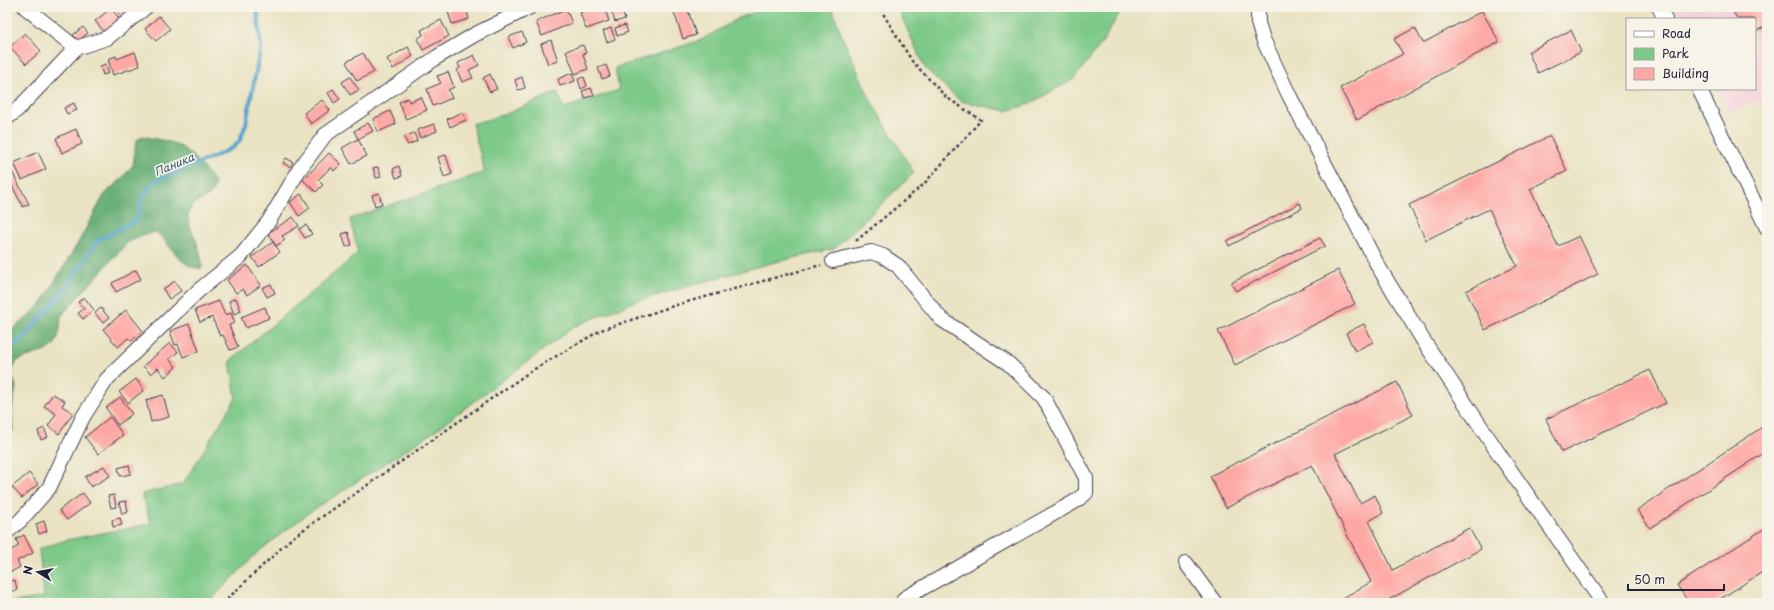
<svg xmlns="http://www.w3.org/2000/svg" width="1774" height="610" font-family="'Playpen Sans',sans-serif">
<rect width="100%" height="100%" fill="#f7f3e8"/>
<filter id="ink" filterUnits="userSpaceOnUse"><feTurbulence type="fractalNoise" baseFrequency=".025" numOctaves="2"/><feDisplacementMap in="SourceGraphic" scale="8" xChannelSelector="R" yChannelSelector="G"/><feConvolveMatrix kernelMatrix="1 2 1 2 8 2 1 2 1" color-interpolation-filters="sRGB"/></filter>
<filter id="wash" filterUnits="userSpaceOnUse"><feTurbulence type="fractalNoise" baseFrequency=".012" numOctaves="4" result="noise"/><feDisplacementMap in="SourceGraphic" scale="16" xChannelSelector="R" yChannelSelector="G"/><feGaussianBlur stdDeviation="0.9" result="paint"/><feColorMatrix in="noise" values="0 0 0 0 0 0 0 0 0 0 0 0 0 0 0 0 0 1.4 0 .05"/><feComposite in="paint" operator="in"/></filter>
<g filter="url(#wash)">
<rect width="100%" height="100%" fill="#e9e3c3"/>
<path fill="#f5cfda" d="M1675 7H1767V96L1730 114 1717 89H1755V19H1681Z"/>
<path fill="#7dc987" stroke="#507661" d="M772 7H832L841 34 871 101 914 173 834 249 771 263 636 301 575 326 432 433 307 514 258 552 208 603H7L44 597 39 549 66 540 151 524 142 494 183 484 236 398 230 361 358 253 350 219 485 172 472 124 506 114 557 92 564 108 619 90 615 68 701 40 741 17Z
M897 7H1123L1102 43 1074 79 1029 104 1007 111 960 101 925 68Z"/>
<path fill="#66ad74" stroke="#446858" d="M142 136C154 139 167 140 178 145 190 151 208 172 215 183 212 204 194 196 189 211 185 222 194 233 197 243 200 251 202 260 202 268 181 271 170 241 155 232L142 236 127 243 61 316C59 357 48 347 17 361L11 373 16 386 12 413 13 430 7 441V331H10L29 316 41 304 78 243 104 195 123 177 133 165 136 141Z"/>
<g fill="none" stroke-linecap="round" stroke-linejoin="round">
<path stroke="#51a3cc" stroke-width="4" d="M7 350 20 341 64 291 97 241 135 221 139 213 143 196 154 182 218 155 234 147 240 140 246 124 261 45 257 7"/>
</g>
<g id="blocks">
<path fill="#fea8a5" d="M113 7H139L123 19Z
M454 7H466L469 19 452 24 447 9Z
M583 7H604L609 21 586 29 580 13 585 11Z
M607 7H620L625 19 615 22 611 10 609 11Z
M687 7 696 35 683 39 674 12Z
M1731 7H1759L1767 21V25L1755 32V19H1737Z
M111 8 121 21 105 33 95 21Z
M566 9 572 23 542 36 536 22Z
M1482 11 1499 42 1357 120 1340 88 1403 54 1394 39 1415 28 1423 43Z
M159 16 170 29 156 41 145 29Z
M441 20 449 36 423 50 417 39 423 35 421 30Z
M625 25 628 32 617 36 615 28Z
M83 27 88 33 78 41 73 35Z
M611 28 615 39 607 42 603 31Z
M1571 30 1581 52 1538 73 1528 52Z
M522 32 526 42 513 48 508 37Z
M25 33 41 51 26 64 10 47Z
M551 40 558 61 548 64 541 44Z
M583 45 586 53 583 54 588 69 575 74 566 51Z
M408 47 413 56 393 69 387 59Z
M135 52 140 66 113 75 108 59 116 56 117 59Z
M363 53 374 72 357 81 346 62Z
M474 55 479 65 469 70 473 78 462 82 457 70 460 68 458 63Z
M106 64 109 73 103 75 100 66Z
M606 65 610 76 602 79 598 68Z
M448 72 454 87 448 90 452 98 433 106 427 89 441 83 437 76Z
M572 73 575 81 560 86 558 79Z
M490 74 497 89 490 92 483 78Z
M350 77 359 90 350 95 342 82Z
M522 77 525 88 518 90 515 80Z
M584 77 587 86 581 89 578 79Z
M591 88 594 95 585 98 582 91Z
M333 89 340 99 334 103 328 93Z
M421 97 427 110 406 119 399 102 408 98 409 102Z
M322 100 330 110 311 124 304 113Z
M74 103 77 110 67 114 64 108Z
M390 111 396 124 378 132 373 119Z
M463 112 466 120 450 127 447 119Z
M368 123 373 131 358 139 354 131Z
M434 124 437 131 420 138 417 130Z
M76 129 82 144 62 153 56 138Z
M414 133 417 141 408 145 404 137Z
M1550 136 1567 171 1530 189 1558 246 1579 236 1598 274 1485 330 1466 291 1517 266 1489 209 1426 240 1409 205Z
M358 139 367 156 351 164 342 148Z
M38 152 46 169 22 180 14 163Z
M329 153 341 164 334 171 331 167 318 180 323 185 316 192 303 180Z
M446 155 452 174 444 177 438 157Z
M286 158 293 162 290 167 283 163Z
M9 166 29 204 23 207 7 176V167Z
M399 166 402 176 396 178 393 169Z
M378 167 381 177 376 178 373 168Z
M379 193 382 204 375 206 372 195Z
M301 194 310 208 299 216 290 202Z
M1300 203 1302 208 1229 246 1227 241Z
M293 217 299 226 282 236 285 240 276 246 268 233Z
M306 225 312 234 305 238 299 229Z
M348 232 352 245 346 247 342 234Z
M1320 238 1325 246 1236 291 1231 283Z
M273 242 280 252 259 267 252 257Z
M247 265 261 285 247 295 243 289 236 293 227 280Z
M136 270 141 279 116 292 112 283Z
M1338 270 1355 304 1235 365 1218 331Z
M175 281 181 291 169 299 163 289Z
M271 284 275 293 267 297 262 288Z
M84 297 94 310 83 319 78 313 84 309 78 302Z
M236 298 241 311 234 314 229 301Z
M219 301 225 315 231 313 235 323 229 325 238 347 230 350 223 335 220 336 212 317 200 322 195 310Z
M265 307 269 318 246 328 241 317Z
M101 308 109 318 103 323 95 313Z
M126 310 143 331 131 341 128 338 118 347 103 329Z
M189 324 199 351 183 357 178 344 175 345 170 331Z
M1364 324 1373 342 1355 351 1346 333Z
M170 343 178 352 169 359 176 367 165 377 158 368 151 374 143 366Z
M1650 370 1666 403 1562 452 1546 419Z
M136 379 144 390 128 403 119 392Z
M1397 382 1413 415 1335 454 1360 503 1375 495 1383 513 1369 521 1393 570 1469 528 1481 549 1383 603H1334L1371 582 1312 465 1226 508 1210 476Z
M53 394 65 401 62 406 73 413 59 434 48 426 56 414 44 406Z
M163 395 169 417 151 422 146 400Z
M120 397 132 414 118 425 106 408Z
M110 417 123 435 98 454 85 437Z
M1767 424V451L1650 528 1637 510Z
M44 428 48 437 41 440 38 431Z
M129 465 131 474 120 476 118 468Z
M104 466 110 476 91 487 85 477Z
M29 473 38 484 22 498 12 487Z
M83 493 90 503 67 520 59 510Z
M114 495 116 507 111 508 108 496Z
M126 501 128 512 122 514 119 502Z
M120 518 122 525 113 527 112 520Z
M44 521 47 531 39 534 36 524Z
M1767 527V569L1714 603H1689L1677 585Z
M24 535 33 553 17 561 20 567 7 574V552L19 546 16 539Z
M15 580 17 590 9 592 7 582Z"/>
</g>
</g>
<g filter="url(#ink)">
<use href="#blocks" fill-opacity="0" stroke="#403f4f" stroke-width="1"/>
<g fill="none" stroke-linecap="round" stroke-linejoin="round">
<g stroke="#403f4f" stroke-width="16">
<path id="minor" d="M25 7 76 48 107 38 146 7
M1258 7V23L1263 39 1289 95 1378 266 1423 340 1501 457 1603 603
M1659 7 1665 19
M1699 89 1767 228
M7 118 18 109 76 48
M833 261 871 252 883 256 898 266 941 319 1009 364 1044 398 1086 478V493L1076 501 905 598 902 603
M7 532 21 520 49 488 83 417 107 379 198 291 241 256 269 221 299 170 325 135 437 57 474 35 530 7
M1186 563 1215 603"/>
</g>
<path stroke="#403f4f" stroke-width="2.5" stroke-dasharray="3 3" stroke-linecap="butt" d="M856 241 923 185 981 120 946 97 912 61 879 7
M223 603 293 537 531 371 601 330 676 305 821 265"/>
<use href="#minor" stroke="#fff" stroke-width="14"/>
</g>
</g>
<g text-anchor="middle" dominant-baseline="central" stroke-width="3.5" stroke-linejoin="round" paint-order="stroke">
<g font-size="11" font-style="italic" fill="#355675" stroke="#f7f3e8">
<text transform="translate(174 164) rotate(-23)">Паника</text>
</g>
</g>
<rect width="1774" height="610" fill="none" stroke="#f7f3e8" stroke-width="24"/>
<rect x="1626" y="18" width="130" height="72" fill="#f7f3e8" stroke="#a29fa3"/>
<rect x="1634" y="31" width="20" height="6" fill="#ffffff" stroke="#a29fa3"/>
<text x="1662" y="38" font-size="12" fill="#22223b">Road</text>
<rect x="1634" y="48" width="20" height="12" fill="#7dc987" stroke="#a29fa3"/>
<text x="1662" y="58" font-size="12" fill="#22223b">Park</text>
<rect x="1634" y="68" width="20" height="12" fill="#fea8a5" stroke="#a29fa3"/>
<text x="1662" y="78" font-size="12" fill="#22223b">Building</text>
<g transform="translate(38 572) rotate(281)" stroke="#f7f3e8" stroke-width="3" paint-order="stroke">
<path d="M0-3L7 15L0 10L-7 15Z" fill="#22223b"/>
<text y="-6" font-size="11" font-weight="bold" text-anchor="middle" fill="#22223b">N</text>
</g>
<path d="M1628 584v6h96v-6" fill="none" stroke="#22223b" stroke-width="2"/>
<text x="1634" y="584" font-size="12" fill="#22223b" stroke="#f7f3e8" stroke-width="3" paint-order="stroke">50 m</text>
</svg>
